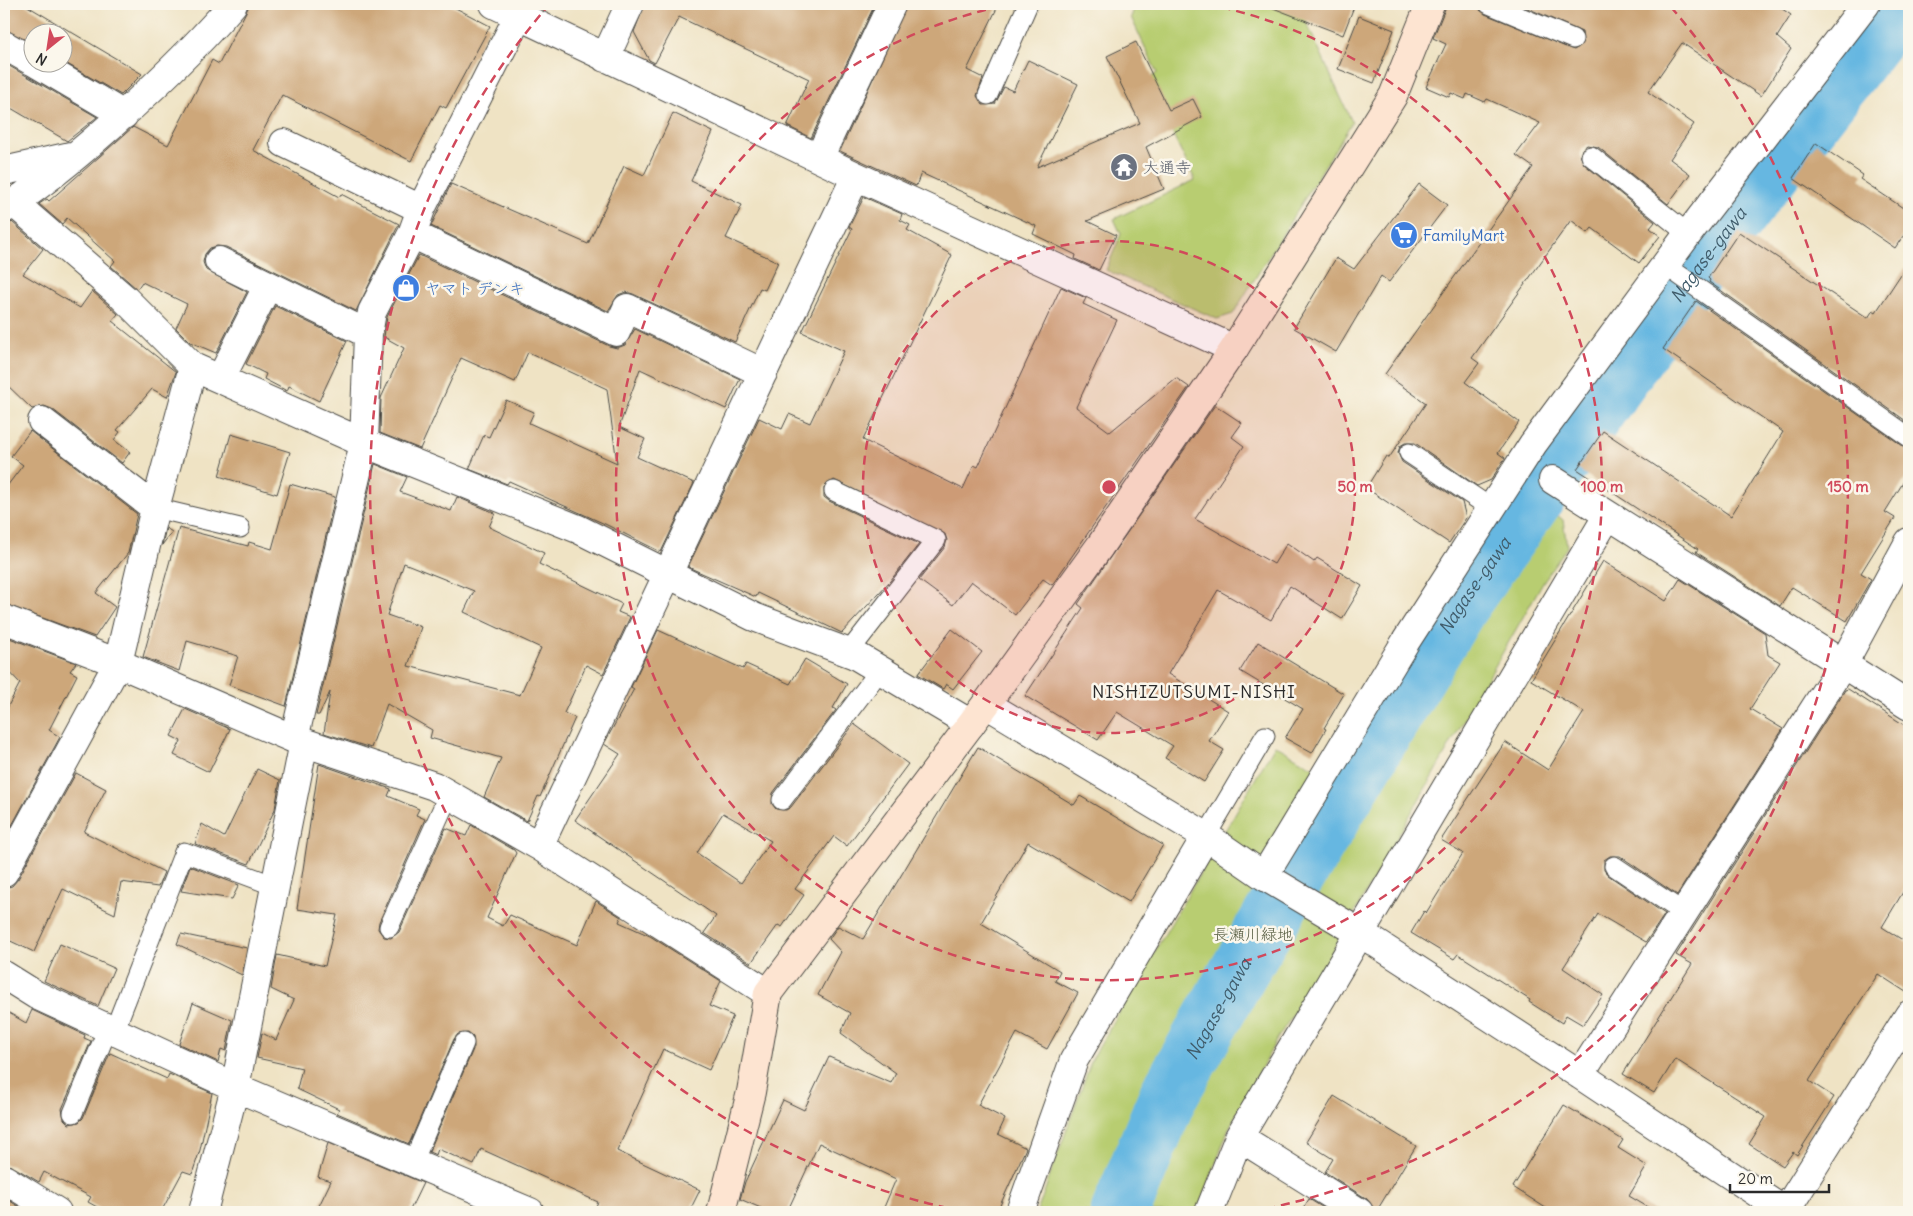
<svg xmlns="http://www.w3.org/2000/svg" width="1913" height="1216" font-family="Delius,'Klee One',sans-serif">
<rect width="100%" height="100%" fill="#fbf7ec"/>
<filter id="ink" filterUnits="userSpaceOnUse"><feTurbulence type="fractalNoise" baseFrequency=".02" numOctaves="2"/><feDisplacementMap in="SourceGraphic" scale="10" xChannelSelector="R" yChannelSelector="G"/><feConvolveMatrix kernelMatrix="1 2 1 2 8 2 1 2 1" color-interpolation-filters="sRGB"/></filter>
<filter id="wash" filterUnits="userSpaceOnUse"><feTurbulence type="fractalNoise" baseFrequency=".0096" numOctaves="4" result="noise"/><feDisplacementMap in="SourceGraphic" scale="20" xChannelSelector="R" yChannelSelector="G"/><feGaussianBlur stdDeviation="1.12" result="paint"/><feColorMatrix in="noise" values="0 0 0 0 0 0 0 0 0 0 0 0 0 0 0 0 0 1.4 0 .05"/><feComposite in="paint" operator="in"/></filter>
<g filter="url(#wash)">
<rect width="100%" height="100%" fill="#efe3c4"/>
<path fill="#b8cd71" stroke="#727c4e" d="M1136 4H1298L1352 122 1233 314 1217 319 1106 270 1121 234 1114 219 1195 180 1147 81 1157 73 1131 17Z
M1528 491 1563 520 1567 547 1543 582 1320 973 1277 1039 1228 1130 1198 1212H1037L1092 1059 1275 745 1334 780 1470 568Z"/>
<g fill="none" stroke-linecap="round" stroke-linejoin="round">
<path stroke="#66b7e1" stroke-width="59" id="s1" d="M1120 1212 1168 1096 1239 971 1458 607 1698 266 1901 4"/>
</g>
<g id="blocks">
<path fill="#cda77a" fill-rule="evenodd" d="M4 4H24L142 74 121 95 62 61V32H32V43L4 29Z
M250 4H448L490 26 446 108 440 105 411 161 282 95 253 150 339 197 341 194 399 224 356 311 226 247 217 246 210 248 205 254 203 262 206 270 247 292 216 353 190 342 176 328 187 304 142 282 137 289 111 266 115 261 67 218 62 224 39 204 47 199 49 201 133 127 168 145 212 60 219 64Z
M645 4H875L811 138 787 126 809 79 679 17 655 63 649 60 634 32Z
M907 4H999L967 70 983 78 977 96 983 105 995 104 1004 87 1013 91 1028 60 1078 84 1037 167 1140 123 1107 56 1136 42 1169 110 1193 99 1202 117 1146 147 1164 189 1087 221 1116 235 1099 270 1075 259 1076 255 1033 234 1036 226 921 173 916 186 840 151Z
M1269 4H1355L1343 35 1268 6Z
M1447 4H1478L1480 10 1485 14 1574 50 1583 44 1582 32 1518 4H1775L1791 15 1777 37 1791 49 1761 96 1682 43 1648 92 1694 124 1670 159 1690 174 1668 204 1598 147 1587 145 1582 149 1580 155 1584 164 1655 222 1650 228 1660 236 1639 263 1592 228 1588 233 1571 220 1472 358 1479 363 1465 382 1519 422 1498 453 1505 458 1491 480 1477 486 1415 443H1405L1400 446 1398 453 1402 462 1462 502 1466 518 1449 543 1366 488 1386 456 1389 458 1426 403 1385 374 1533 167 1516 155 1540 123 1487 99 1485 102 1467 94 1465 99 1451 93 1449 97 1426 87 1446 44 1433 38Z
M1359 16 1394 30 1374 83 1338 69Z
M4 63 25 75 97 117 67 141 4 104Z
M673 113 713 132 691 181 742 205 726 238 778 262 765 290 760 288 735 342 633 294 626 292 618 295 608 311 431 226 451 184 588 244 624 166 644 175Z
M1816 143 1863 175 1860 179 1909 212V227L1895 248 1793 178Z
M1419 184 1447 205 1389 282 1381 276 1336 352 1294 328 1336 258 1354 269Z
M864 197 902 214 900 220 910 225 907 230 952 255 863 440 963 489 974 465 978 467 1061 287 1086 298 1083 304 1117 320 1076 407 1110 432 1176 378 1189 387 1052 585 1043 579 1015 615 971 581 953 605 919 580 945 547 947 540 945 534 834 480 824 487V497L829 501 919 544 890 581 842 633 758 593 756 597 688 567 759 418 782 429 789 414 810 423 844 351 802 332 852 229 849 227Z
M12 222 43 249 23 274 80 308 92 291 118 314 112 321 176 372 167 397 152 389 117 430 120 432 114 440 130 452 122 463 52 409 44 406 32 409 4 382V230Z
M1739 232 1868 318 1873 310 1876 312 1909 262V423L1709 282 1710 280 1708 278Z
M419 255 609 346 617 348 625 345 635 329 740 379 726 409 640 369 619 427 645 439 637 457 694 483 661 552 605 524 509 481 507 484 469 469 484 435 489 437 506 400 534 412 529 423 617 463 607 389 528 352 515 382 461 358 420 449 380 433 381 398 404 348 384 337 387 317Z
M1696 301 1903 446 1909 448V473L1885 512 1895 518 1861 573 1871 579 1847 621 1792 587 1780 606 1696 552 1698 549 1577 469 1603 431 1731 516 1783 432 1663 349Z
M275 306 347 341 319 401 289 386 287 391 264 379 266 374 246 364Z
M1215 405 1242 423 1232 437 1244 446 1195 519 1274 564 1287 543 1314 562 1317 558 1362 586 1342 619 1290 586 1271 620 1218 590 1168 674 1228 711 1209 741 1224 750 1204 782 1165 758 1173 746 1117 712 1098 740 1025 696 1083 608 1078 604Z
M30 431 137 514 128 553 96 593 115 607 95 637 4 604V490L23 465 11 456Z
M231 434 290 452 277 494 219 476Z
M375 464 407 477 400 492 451 511 457 497 495 513 489 527 544 553 539 564 622 604 618 612 630 617 603 674 586 665 564 713 575 718 540 797 538 796 527 821 484 797 501 758 430 738 432 730 387 704 371 748 324 733 330 692 319 715H316ZM404 563 474 591 464 612 541 648 520 695 408 666 421 627 387 615Z
M290 484 335 497 286 706 229 685 238 656 187 641 179 671 143 657 179 528 248 546 249 542 272 549Z
M166 528 172 532 162 545Z
M1603 561 1666 601 1680 579 1765 633 1768 655 1780 662 1750 709 1783 729 1677 895 1620 856H1610L1604 860V870L1608 875 1665 914 1646 942 1598 914 1563 968 1603 995 1583 1025 1566 1015 1562 1023 1529 1002 1530 1000 1458 954 1454 959 1411 933 1424 911 1426 913 1463 853 1441 840 1505 742 1548 770 1584 712 1531 680Z
M952 629 982 652 953 689 946 684 943 689 918 674Z
M658 630 743 669 746 664 790 684 805 659 847 684 833 708 836 710 773 793 772 804 776 809 786 810 791 807 854 724 908 764 847 846 834 836 795 889 804 895 782 927 778 925 751 963 704 933 716 916 575 820 620 754 604 744 634 689 631 687ZM723 813 771 841 741 883 697 853Z
M4 636 76 663 70 671 77 675 49 730 60 737 4 840V714L20 683 4 666Z
M1258 642 1344 694 1324 728 1326 729 1312 753 1285 738 1303 709 1240 671Z
M1848 689 1909 728V882L1882 927 1909 944V994L1878 974 1809 1081 1834 1097 1797 1155 1793 1152 1783 1166 1749 1144 1766 1117 1675 1059 1654 1093 1623 1074 1692 964 1676 955 1845 690Z
M185 709 230 729 209 772 174 755 181 741 171 736Z
M978 747 1074 805 1080 796 1163 845 1129 902 1028 842 981 923 1060 971 1055 981 1078 993 1047 1049 1017 1033 978 1105 1005 1119 998 1134 1026 1148 997 1212H882L896 1179 819 1143 787 1212H770L740 1199 745 1182 783 1100 804 1110 829 1057 891 1083 896 1073 841 1033 850 1013 818 995 841 952 829 939 838 926 863 939Z
M319 764 391 789 388 796 419 809 416 815 425 819 379 922 378 929 384 937 391 938 399 932 446 828 466 836 471 825 514 850 516 853 487 918 503 926 510 915 577 945 596 901 621 917 619 922 650 936 721 981 709 1006 733 1016 709 1070 663 1049 617 1151 700 1190 689 1212H593L598 1202 481 1149 474 1165 438 1149 436 1155 429 1152 474 1047 473 1037 468 1033 458 1034 454 1039 409 1144 337 1113 339 1109 297 1089 302 1068 257 1058 262 1033 276 1040 294 1000 271 989 277 955 325 966 337 915 297 909Z
M257 769 280 780 275 809 249 864 195 844 202 824 224 837Z
M76 773 106 789 84 832 164 872 158 887 121 882 115 914 63 889 34 952 4 938V888L12 886 18 879Z
M190 866 239 885 232 899 181 891Z
M181 934 247 948 242 975 177 944Z
M60 944 114 968 98 1006 44 981Z
M193 1003 232 1020 226 1051 221 1049 218 1062 179 1044Z
M4 1010 26 1023 32 1010 85 1035 84 1038 91 1041 62 1109 64 1119 69 1124 79 1122 83 1118 110 1053 167 1079 169 1074 212 1093 200 1150 192 1174 183 1171 161 1212H106L88 1202 91 1197 44 1172 39 1182 12 1166 4 1164Z
M1334 1096 1416 1146 1376 1212 1367 1199 1325 1172 1333 1159 1306 1142Z
M1564 1105 1623 1140 1618 1148 1647 1166 1629 1196 1656 1212H1552L1513 1187Z
M328 1143 423 1183 409 1212H316L331 1181 318 1177Z
M4 1197 21 1208 18 1212H4Z
M1309 1199 1330 1212H1301Z"/>
</g>
</g>
<g filter="url(#ink)">
<use href="#blocks" fill-opacity="0" stroke="#484742" stroke-width="1"/>
<g fill="none" stroke-linecap="round" stroke-linejoin="round">
<g stroke="#484742" stroke-width="21">
<path id="lane" d="M1489 4 1573 39
M988 95 1028 4
M1591 156 1688 234
M1665 265 1909 437
M1409 453 1492 509
M834 491 936 540 848 653
M155 508 240 528
M782 800 880 670
M1206 836 1265 736
M1614 866 1684 913
M389 927 449 794
M114 1031 184 852 275 886
M73 1113 108 1028
M413 1162 464 1043"/>
</g>
<g stroke="#484742" stroke-width="30">
<path id="street" d="M494 4 856 176 1234 349
M4 45 32 61
M605 58 630 4
M34 62 124 115
M284 143 421 209
M819 158 892 4
M4 171 71 156
M14 203 123 297 193 367 364 443 578 529 754 617 855 655 971 724
M4 209C35 190 64 166 92 142 142 99 190 54 233 4
M412 234 616 332 627 308 763 373
M219 261 368 334
M221 378 268 285
M42 421 155 508
M1553 480 1909 706
M4 619 118 663 294 739 434 786 539 846 768 993
M986 704 1206 836 1264 876 1362 934 1580 1075 1786 1212
M294 739 364 443 368 334 372 312 412 234 421 209 519 15
M539 846 856 176
M4 872 118 663 155 508 193 367
M1264 876 1406 641 1533 444 1688 234 1866 4
M4 975 36 995 235 1087 530 1212
M1580 1075 1843 664 1909 542
M1239 1137 1359 1212
M4 1179 57 1212
M203 1212 235 1087 304 742
M1020 1212 1074 1060 1206 836
M1209 1212 1239 1137 1608 515
M1785 1212 1909 1015"/>
</g>
<g stroke="#484742" stroke-width="30">
<path id="secondary" d="M721 1212 751 1092 768 993 986 704 1100 546 1234 349 1393 96 1430 4"/>
</g>
<use href="#lane" stroke="#fff" stroke-width="19"/>
<use href="#street" stroke="#fff" stroke-width="28"/>
<use href="#secondary" stroke="#fde4d1" stroke-width="28"/>
</g>
</g>
<circle cx="1109" cy="487" r="246" fill="#d1495b" fill-opacity=".12"/>
<g fill="none" stroke="#d1495b" stroke-width="2.5" stroke-dasharray="9 6">
<circle cx="1109" cy="487" r="246"/>
<path d="M1207 4A493 493 0 1 1 1011 4"/>
<path d="M962 1211A739 739 0 0 1 547 7M1671 7A739 739 0 0 1 1256 1211"/>
</g>
<defs>
<g id="temple-disc" transform="scale(1.4375)"><circle r="9.5" fill="#6b7280" stroke="#fbf7ec"/><path d="M0-6L5-2H3V0L6.5 2.5H4V6H1.5V3h-3V6H-4V2.5H-6.5L-3 0V-2H-5Z" fill="#fff"/></g>
<g id="supermarket-disc" transform="scale(1.4375)"><circle r="9.5" fill="#3f7fe0" stroke="#fbf7ec"/><path d="M-6-5.5h2.5l.6 2H6L4.5 2H-2.5L-4.4-4H-6ZM-1.5 3.2a1.3 1.3 0 1 0 .1 0ZM3 3.2a1.3 1.3 0 1 0 .1 0Z" fill="#fff"/></g>
<g id="shop-disc" transform="scale(1.4375)"><circle r="9.5" fill="#3f7fe0" stroke="#fbf7ec"/><path d="M-5-2.5h2.3a2.7 3.5 0 0 1 5.4 0H5L5.5 6h-11ZM-1.5-2.5h3a1.5 2.3 0 0 0-3 0Z" fill="#fff"/></g>
</defs>
<g fill-rule="evenodd">
<use href="#temple-disc" x="1124" y="167"/>
<use href="#supermarket-disc" x="1404" y="235"/>
<use href="#shop-disc" x="406" y="288"/>
</g>
<g text-anchor="middle" dominant-baseline="central" stroke-width="5" stroke-linejoin="round" paint-order="stroke">
<g font-size="16" fill="#5b616d" stroke="#fbf7ec" text-anchor="start">
<text x="1143" y="167">大通寺</text>
</g>
<g font-size="16" fill="#366cbe" stroke="#fbf7ec" text-anchor="start">
<text x="1423" y="235">FamilyMart</text>
<text x="425" y="288">ヤマト デンキ</text>
</g>
<g font-size="16" fill="#555c40" stroke="#fbf7ec">
<text x="1253" y="934">長瀬川緑地</text>
</g>
<g font-size="18" font-style="italic" fill="#405c6b" stroke="#fbf7ec">
<text stroke="none"><textPath href="#s1" startOffset="1126">Nagase-gawa</textPath></text>
<text stroke="none"><textPath href="#s1" startOffset="721">Nagase-gawa</textPath></text>
<text stroke="none"><textPath href="#s1" startOffset="226">Nagase-gawa</textPath></text>
</g>
<g font-size="18" letter-spacing="1" fill="#2b2b2b" stroke="#fbf7ec">
<text x="1194" y="691">NISHIZUTSUMI-NISHI</text>
</g>
</g>
<circle cx="1109" cy="487" r="8" fill="#d1495b" stroke="#fbf7ec" stroke-width="2.5"/>
<g font-size="15" text-anchor="middle" font-weight="bold" fill="#d1495b" stroke="#fbf7ec" stroke-width="5" stroke-linejoin="round" paint-order="stroke">
<text x="1355" y="492">50 m</text>
<text x="1602" y="492">100 m</text>
<text x="1848" y="492">150 m</text>
</g>
<rect width="1913" height="1216" fill="none" stroke="#fbf7ec" stroke-width="20"/>
<g transform="translate(48 48) rotate(210)"><circle r="24" fill="#fbf7ec" stroke="#a8a59f"/>
<path d="M0-4L9 19L0 12L-9 19Z" fill="#d1495b"/>
<text y="-8" font-size="14" font-weight="bold" text-anchor="middle" fill="#2b2b2b">N</text>
</g>
<path d="M1730 1184v8h99v-8" fill="none" stroke="#2b2b2b" stroke-width="2.5"/>
<text x="1738" y="1184" font-size="15" fill="#2b2b2b" stroke="#fbf7ec" stroke-width="4" paint-order="stroke">20 m</text>
</svg>
